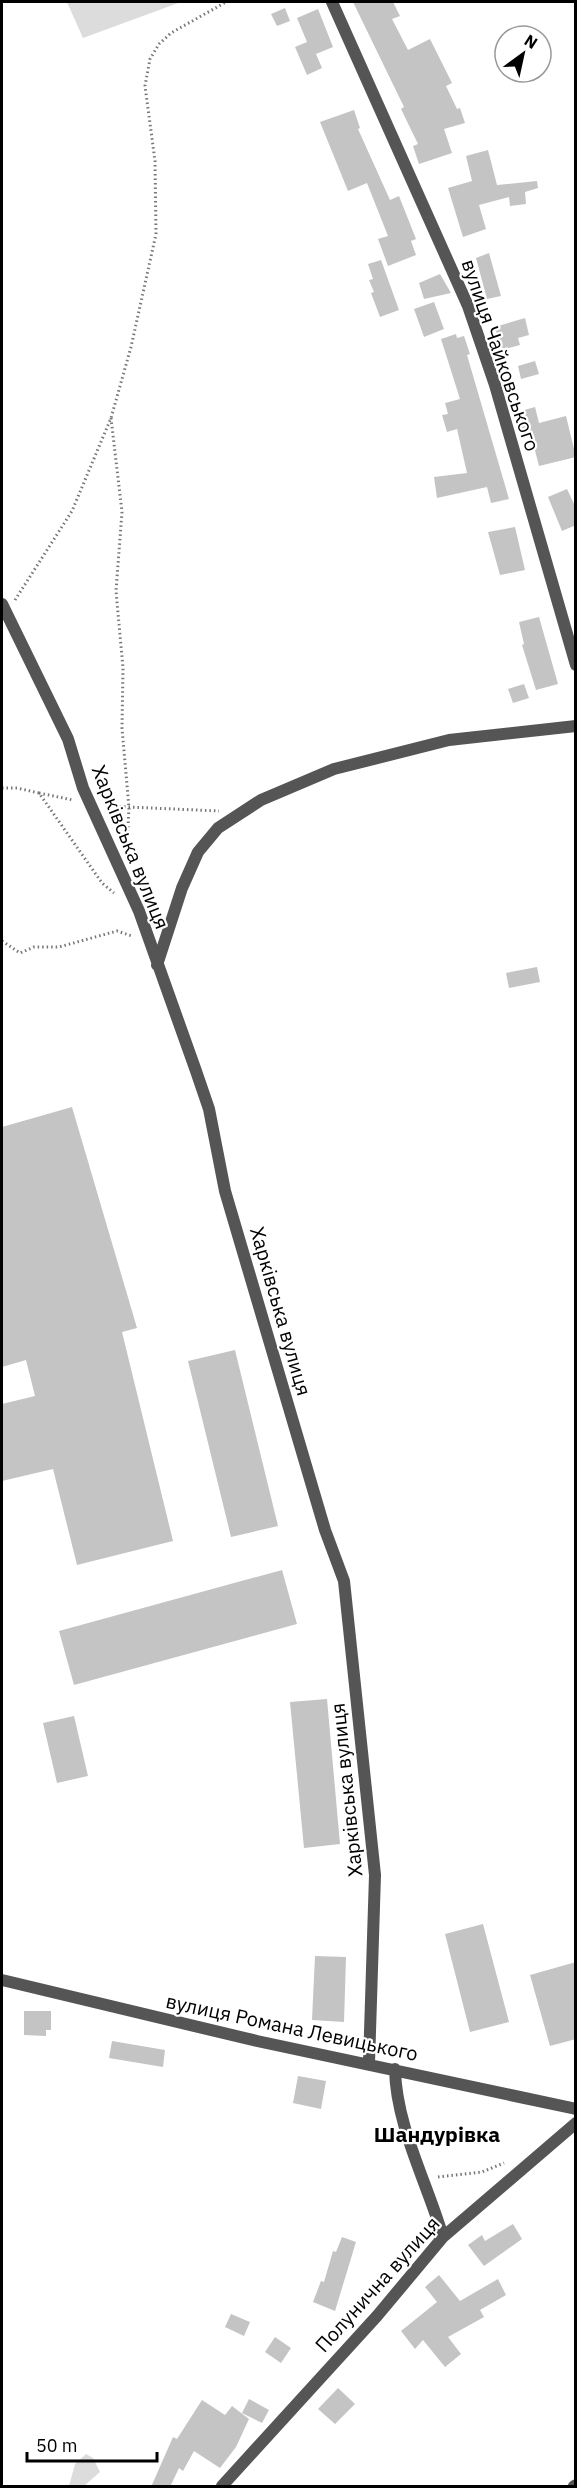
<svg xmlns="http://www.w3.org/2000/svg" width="577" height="2488" font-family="'IBM Plex Sans',sans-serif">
<rect width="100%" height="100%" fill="#fff"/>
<path fill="#dcdcdc" d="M67 2H181L83 38Z
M86 2454 93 2458 100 2472 84 2486H69L75 2464Z"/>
<path fill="#c4c4c4" d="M353 2H393L400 16 392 19 408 50 430 39 452 83 446 86 457 109 460 108 465 123 444 129 452 153 419 164 413 146 418 144 401 109 404 107Z
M285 8 290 21 277 26 271 14Z
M318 9 333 47 316 54 322 68 307 75 295 47 307 42 297 18Z
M354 110 360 128 358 129 390 200 399 196 416 239 411 241 416 255 388 266 378 239 388 236 367 183 348 191 320 122Z
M488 150 497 185 537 181 538 188 525 192 526 204 510 206 509 197 479 205 486 229 463 237 448 188 472 181 466 156Z
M489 253 501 296 487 299 476 258Z
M381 260 399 310 380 317 371 293 374 292 369 280 373 279 368 264Z
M440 274 451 293 424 299 419 283Z
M434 302 444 329 424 337 414 309Z
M525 318 529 335 518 338 520 345 501 350 495 327Z
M456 334 457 338 464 336 470 354 467 355 509 499 491 503 487 487 437 498 434 477 467 473 457 429 447 432 442 415 448 414 445 403 460 399 441 339Z
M535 361 539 374 521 379 518 366Z
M535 407 539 423 566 416 576 457 539 466 530 431 524 433 517 412Z
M567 489 576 508V525L562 531 548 497Z
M515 527 525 570 500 575 488 532Z
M539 617 558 684 536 690 522 645 524 644 519 622Z
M524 684 529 698 513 703 508 689Z
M537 967 540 982 509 988 506 973Z
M72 1107 137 1328 122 1332 173 1541 77 1565 53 1469 2 1481V1404L35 1396 26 1360 2 1367V1127Z
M235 1350 278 1526 231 1537 188 1361Z
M282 1570 297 1624 74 1685 59 1631Z
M327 1699 340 1844 304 1848 290 1702Z
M74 1716 88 1776 57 1783 43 1723Z
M483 1924 509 2022 470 2032 445 1934Z
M315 1956 346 1957 344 2022 312 2020Z
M576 1962V2039L550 2046 530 1975Z
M24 2011H51V2030H46V2036L24 2035Z
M112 2041 165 2050 163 2067 109 2058Z
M298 2076 326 2081 321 2109 293 2103Z
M513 2224 522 2239 484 2266 468 2245 482 2235 485 2241Z
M342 2237 356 2242 335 2311 313 2302 321 2281 324 2282 333 2251 336 2252Z
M439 2275 460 2301 498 2279 506 2295 480 2310 484 2317 448 2337 461 2354 445 2367 423 2340 415 2349 401 2331 437 2302 425 2287Z
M231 2314 250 2322 244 2336 225 2327Z
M275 2337 291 2348 281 2363 265 2352Z
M338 2388 355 2404 335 2424 318 2409Z
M249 2399 269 2410 262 2423 242 2413Z
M202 2400 225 2415 232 2406 249 2419 236 2447 220 2468 194 2451 183 2471 179 2468 170 2487H151L173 2437 177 2439Z"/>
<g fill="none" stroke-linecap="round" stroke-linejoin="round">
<path stroke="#777" stroke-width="3" stroke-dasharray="1.5 3" stroke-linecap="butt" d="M111 418 122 512 116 591 123 668 122 728 129 808 127 847
M15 600 72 511 111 418 131 347 156 234 155 161 145 86 150 59 159 44 171 33 226 2
M2 788H17L39 793 102 883 114 893
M39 793 73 800
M106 806 219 811
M2 941 20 953 34 947H59L117 931 132 936
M438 2177 482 2172 504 2163"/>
<path stroke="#555" stroke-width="12" d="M332 2 468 306 495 385 576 665
M2 604 68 739 83 788 139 911 196 1071 209 1109 225 1191 325 1530 344 1581 375 1875 369 2063
M157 965 182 888 198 852 218 828 261 800 334 769 449 740 576 726
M2 1980 257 2041 576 2109
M395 2069C396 2126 427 2182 443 2237
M222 2486 377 2316 443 2237 576 2123
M574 2486 576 2485"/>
</g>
<g text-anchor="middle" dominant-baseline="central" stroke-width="4.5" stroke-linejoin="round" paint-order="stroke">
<g font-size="20" fill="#000" stroke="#fff">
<text transform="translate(501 355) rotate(71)">вулиця Чайковського</text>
<text transform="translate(131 847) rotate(68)">Харківська вулиця</text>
<text transform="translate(281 1311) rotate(74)">Харківська вулиця</text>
<text transform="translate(346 1790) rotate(-96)">Харківська вулиця</text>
<text transform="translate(292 2027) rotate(12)">вулиця Романа Левицького</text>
<text transform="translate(377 2284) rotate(-48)">Полунична вулиця</text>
</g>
<g font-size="21" font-weight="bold" fill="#000" stroke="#fff">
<text x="437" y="2134">Шандурівка</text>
</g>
</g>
<rect width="577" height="2488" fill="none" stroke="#000000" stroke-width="6"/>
<g transform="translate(523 54) rotate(33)"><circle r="28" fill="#ffffff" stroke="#999999" stroke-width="1.5"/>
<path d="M0-4.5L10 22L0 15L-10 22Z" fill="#000000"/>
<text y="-9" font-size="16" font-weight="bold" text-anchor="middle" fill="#000000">N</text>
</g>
<path d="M27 2452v9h130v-9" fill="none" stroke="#000000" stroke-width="3"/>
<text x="36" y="2452" font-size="18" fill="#000000" stroke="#ffffff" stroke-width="4.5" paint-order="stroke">50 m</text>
</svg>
